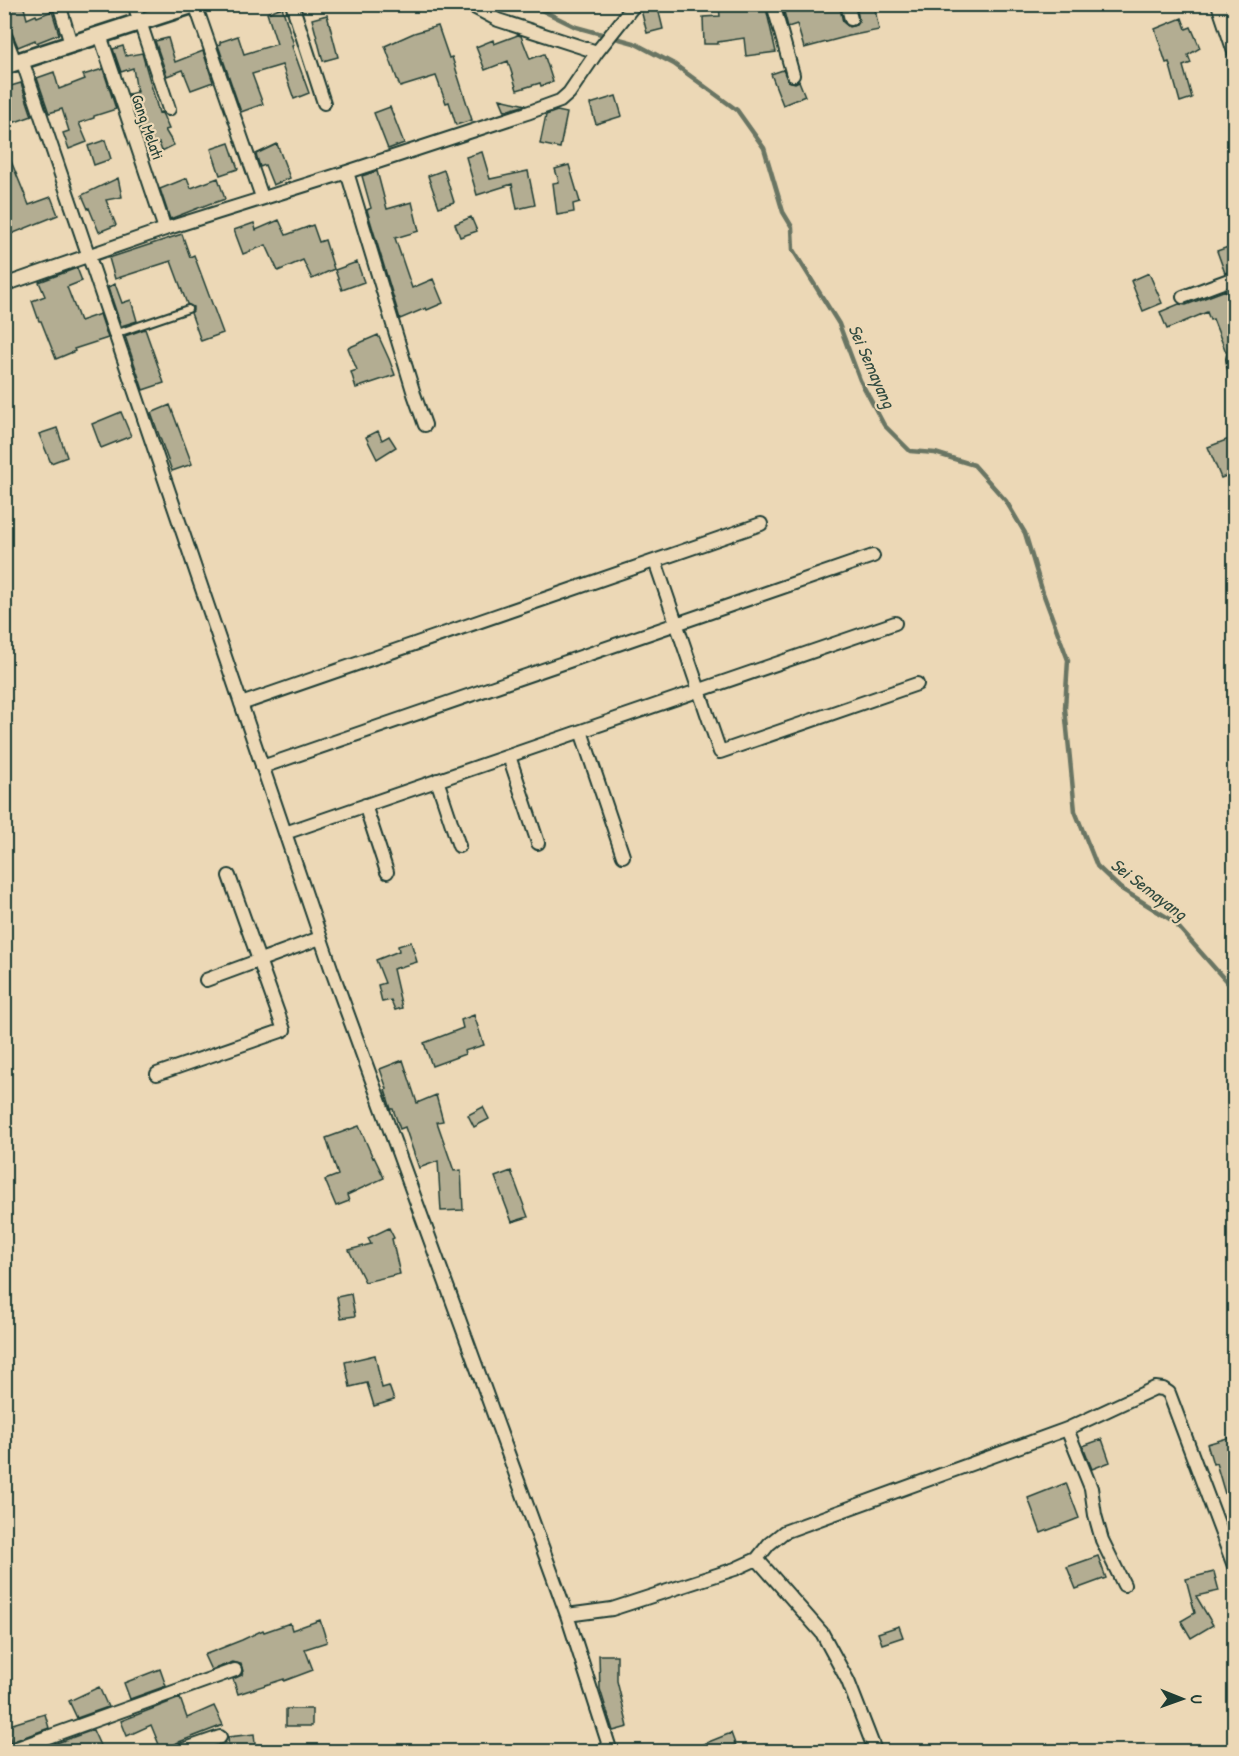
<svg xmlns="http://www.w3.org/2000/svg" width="1239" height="1756" font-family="'Patrick Hand',sans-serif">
<rect width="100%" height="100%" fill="#ecd8b6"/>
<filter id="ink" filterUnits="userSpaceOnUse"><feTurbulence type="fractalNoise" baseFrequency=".0167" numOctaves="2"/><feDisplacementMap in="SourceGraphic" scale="12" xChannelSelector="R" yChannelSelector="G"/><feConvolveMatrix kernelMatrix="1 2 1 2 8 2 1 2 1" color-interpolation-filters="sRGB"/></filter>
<g filter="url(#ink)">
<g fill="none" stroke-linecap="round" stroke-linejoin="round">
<path stroke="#697563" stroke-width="4.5" d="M529 4 576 27 634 43 674 64 737 110 764 148 783 212 792 227 793 250 839 324 860 380 884 425 910 451 935 453 974 465 1006 501 1025 533 1043 593 1068 660 1065 708 1075 811 1097 866 1120 888 1173 921 1234 990"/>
</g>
<path fill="#b3ad92" stroke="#1f3d34" stroke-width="1.5" d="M4 4H23L27 19 36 15 37 17 52 11 59 34 36 43 35 40 18 47 4 14Z
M643 4H657L663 29 647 33 641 10Z
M739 4H765L776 52 746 56 744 38 718 42V44H704L703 17 720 16 719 7Z
M782 4H839L843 22 849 27 856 25 859 21 856 4H874L879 30 849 36 804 48 797 24 788 27Z
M282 7 294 45 292 46 309 93 294 99 282 65 252 74 263 104 241 112 218 45 220 44V42L238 36 244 54 277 44 267 13Z
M327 15 338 57 323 61 312 19Z
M1182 18 1186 29 1191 27 1200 48 1188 55 1191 63 1183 66 1192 98 1180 102 1169 62 1166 63 1155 29Z
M438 26 449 58 452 57 472 120 456 125 449 102 446 103 436 76 400 87 385 46 414 33Z
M518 35 521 36 530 59 544 54 553 82 541 86 540 83 517 90 508 61 485 70 476 47 493 40 494 44Z
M168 38 175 62 203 51 213 82 191 90 183 70 167 76 155 41Z
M123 46 126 56 142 53 159 113 161 112 163 115 169 129 165 130 174 145 162 151 159 143 146 147 129 94 137 92 133 68 121 72 113 49Z
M103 69 116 109 94 116V118L79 123 87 142 69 149 63 133 69 131 62 109 49 113 37 78 54 72 59 89 85 79 83 75Z
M783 70 788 81 795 83 799 81 805 96 783 105 771 74Z
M21 83 32 116 4 126V88Z
M616 96 622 116 596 124 590 104Z
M500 99 526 105 505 111Z
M390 107 404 143 388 149 374 113Z
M557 111 567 113 560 148 540 144 546 115Z
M105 140 111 159 94 165 88 146Z
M229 143 238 169 220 175 211 149Z
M4 144 29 205 51 197 58 215 4 237Z
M277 144 290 178 273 185 265 165 260 167 256 154Z
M482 152 490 179 528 171 535 205 517 209 512 184 477 195 466 157Z
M569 165 580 202 573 204 574 212 557 215 553 183 559 182 555 169Z
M444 170 454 202 439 207 428 176Z
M377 171 387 209 412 202 419 231 395 238 412 288 433 279 443 303 427 310 426 308 400 319 367 210 371 208 362 176Z
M118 178 122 197 106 200 116 225 99 232 89 208 88 209 82 195Z
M187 178 191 188 218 178 225 199 211 204V203L170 219 160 189Z
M471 217 477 231 460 237 455 224Z
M279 220 286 235 313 225 319 242 325 240 334 269 312 279 303 260 278 271 266 245 243 254 234 230 254 223 256 230Z
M182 234 190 257 194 255 223 333 201 341 191 313 193 311V307L187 304 171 261 115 279 109 258Z
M1231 246 1234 255V270L1225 273 1217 251Z
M357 262 364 282 342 290 335 270Z
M77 268 82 281 67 287 80 321 100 314 108 338 74 349 75 351 56 359 41 321H39L32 301 45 296 39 282Z
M1149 273 1162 303 1143 311 1131 281Z
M115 284 122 303 131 300 137 321 121 326 108 287Z
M1226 290 1234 312V347H1231L1226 352 1213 319 1210 320 1207 312 1167 329 1160 312 1179 304 1186 305Z
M145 329 164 383 143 390 125 336Z
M378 335 389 359 395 375 356 388 351 372 357 370 348 348Z
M170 405 192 464 172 471 151 413Z
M121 412 131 436 101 448 92 424Z
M57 428 67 457 51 463 39 434Z
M378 431 382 440 389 436 396 447 377 459 366 437Z
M1234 437V473L1221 478 1208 447Z
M411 942 417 962 393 969 402 1008 395 1010 391 1000 382 1002 378 985 385 983 376 960 399 951 398 946Z
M474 1015 484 1045 464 1051 465 1054 432 1066 424 1043 463 1028 461 1020Z
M403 1060 417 1103 436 1095 443 1121 437 1122 454 1171 461 1170 463 1210 441 1211 438 1161 419 1168 405 1127 400 1129 393 1109H391L385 1090 387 1089 380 1069Z
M483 1107 489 1119 474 1127 468 1115Z
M359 1126 373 1158 374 1157 384 1178 347 1195 349 1201 336 1206 325 1180 338 1175 326 1138Z
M511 1171 528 1217 512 1222 495 1177Z
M389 1228 394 1238 392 1239 400 1274 365 1282 349 1250 371 1244 368 1238Z
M351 1294 355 1316 341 1318 337 1297Z
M375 1355 382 1388 389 1386 394 1400 374 1406 367 1383 350 1387 345 1362Z
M1234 1436V1491L1225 1494 1216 1463 1213 1464 1207 1444Z
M1102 1439 1110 1462 1092 1469 1083 1446Z
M1066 1483 1079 1518 1041 1533 1028 1498Z
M1098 1556 1106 1578 1076 1589 1067 1567Z
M1214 1572 1219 1591 1196 1596 1213 1625 1191 1638 1181 1621 1195 1613 1186 1579Z
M320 1620 327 1642 305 1649 313 1670 284 1681V1679L238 1694 233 1679 242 1675 243 1671 241 1664 233 1662 211 1670 204 1655 242 1640 263 1630 264 1632 290 1623 292 1630Z
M899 1626 903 1637 882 1644 878 1633Z
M599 1655H617V1681L628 1727 613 1731 600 1689Z
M160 1669 166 1686 130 1699 124 1683Z
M99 1687 108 1707 77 1718 69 1701Z
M180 1698 187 1718 214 1706 223 1725 174 1744 166 1752H162L151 1725 127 1736 121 1721Z
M286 1709H312V1726H286Z
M45 1714 49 1728 11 1742 6 1726Z
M93 1730 103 1752H32Z
M731 1733 738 1752H687L686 1751Z
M254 1734 256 1752H229L228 1737Z"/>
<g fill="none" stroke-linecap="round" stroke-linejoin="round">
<g stroke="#1f3d34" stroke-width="10">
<path id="service" d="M115 334 188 309"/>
</g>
<g stroke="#1f3d34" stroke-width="16">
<path id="minor" d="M59 4 71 44
M134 4 169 109
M195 4 262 197
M292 4 324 103
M468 4 498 20 597 52
M773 4 793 75
M847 4 851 19
M1218 4 1234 52
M4 34 15 62
M100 35 165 229
M22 60 332 971 567 1615 611 1752
M347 172 414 394 425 425
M4 285 165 229 347 172 527 113 560 101 569 93 597 52 635 4
M1183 297 1234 278
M1234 355 1233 359 1234 366
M655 561 720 752 917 684
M241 704 761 524
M581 731 623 856
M509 756 538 843
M262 767 873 556
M437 780 459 846
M365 805 387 872
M285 833 895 623
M206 980 320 938
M157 1074 284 1030 229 876
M1067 1429 1091 1488 1095 1515 1102 1540 1124 1585
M757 1559 822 1633 848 1681 874 1748
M567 1615 612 1609 735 1569 757 1559 769 1544 784 1532 1067 1429 1155 1388 1163 1389 1169 1393 1234 1566
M6 1752 235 1670
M177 1752 220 1737"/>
</g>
<g stroke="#1f3d34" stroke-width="21">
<path id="secondary" d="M4 66 195 4"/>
</g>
<use href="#service" stroke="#ecd8b6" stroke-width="6"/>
<use href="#minor" stroke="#ecd8b6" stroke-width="12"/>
<use href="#secondary" stroke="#ecd8b6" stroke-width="16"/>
</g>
</g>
<g text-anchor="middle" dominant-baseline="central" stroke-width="4.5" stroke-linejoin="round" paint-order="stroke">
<g font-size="16" fill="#1f3d34" stroke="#ecd8b6">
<text transform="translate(148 127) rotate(71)">Gang Melati</text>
</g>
<g font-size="18" font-style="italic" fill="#314b40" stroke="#ecd8b6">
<text transform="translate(872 366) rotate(66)">Sei Semayang</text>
<text transform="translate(1149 889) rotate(37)">Sei Semayang</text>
</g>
</g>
<rect width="1239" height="1756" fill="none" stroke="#ecd8b6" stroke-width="24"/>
<rect x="12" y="12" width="1215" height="1732" fill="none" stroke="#1f3d34" stroke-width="2" filter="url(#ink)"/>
<g transform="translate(1182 1699) rotate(91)" stroke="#ecd8b6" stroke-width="4.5" paint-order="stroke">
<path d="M0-4.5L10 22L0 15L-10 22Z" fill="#1f3d34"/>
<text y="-9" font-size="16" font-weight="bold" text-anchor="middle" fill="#1f3d34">U</text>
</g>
</svg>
